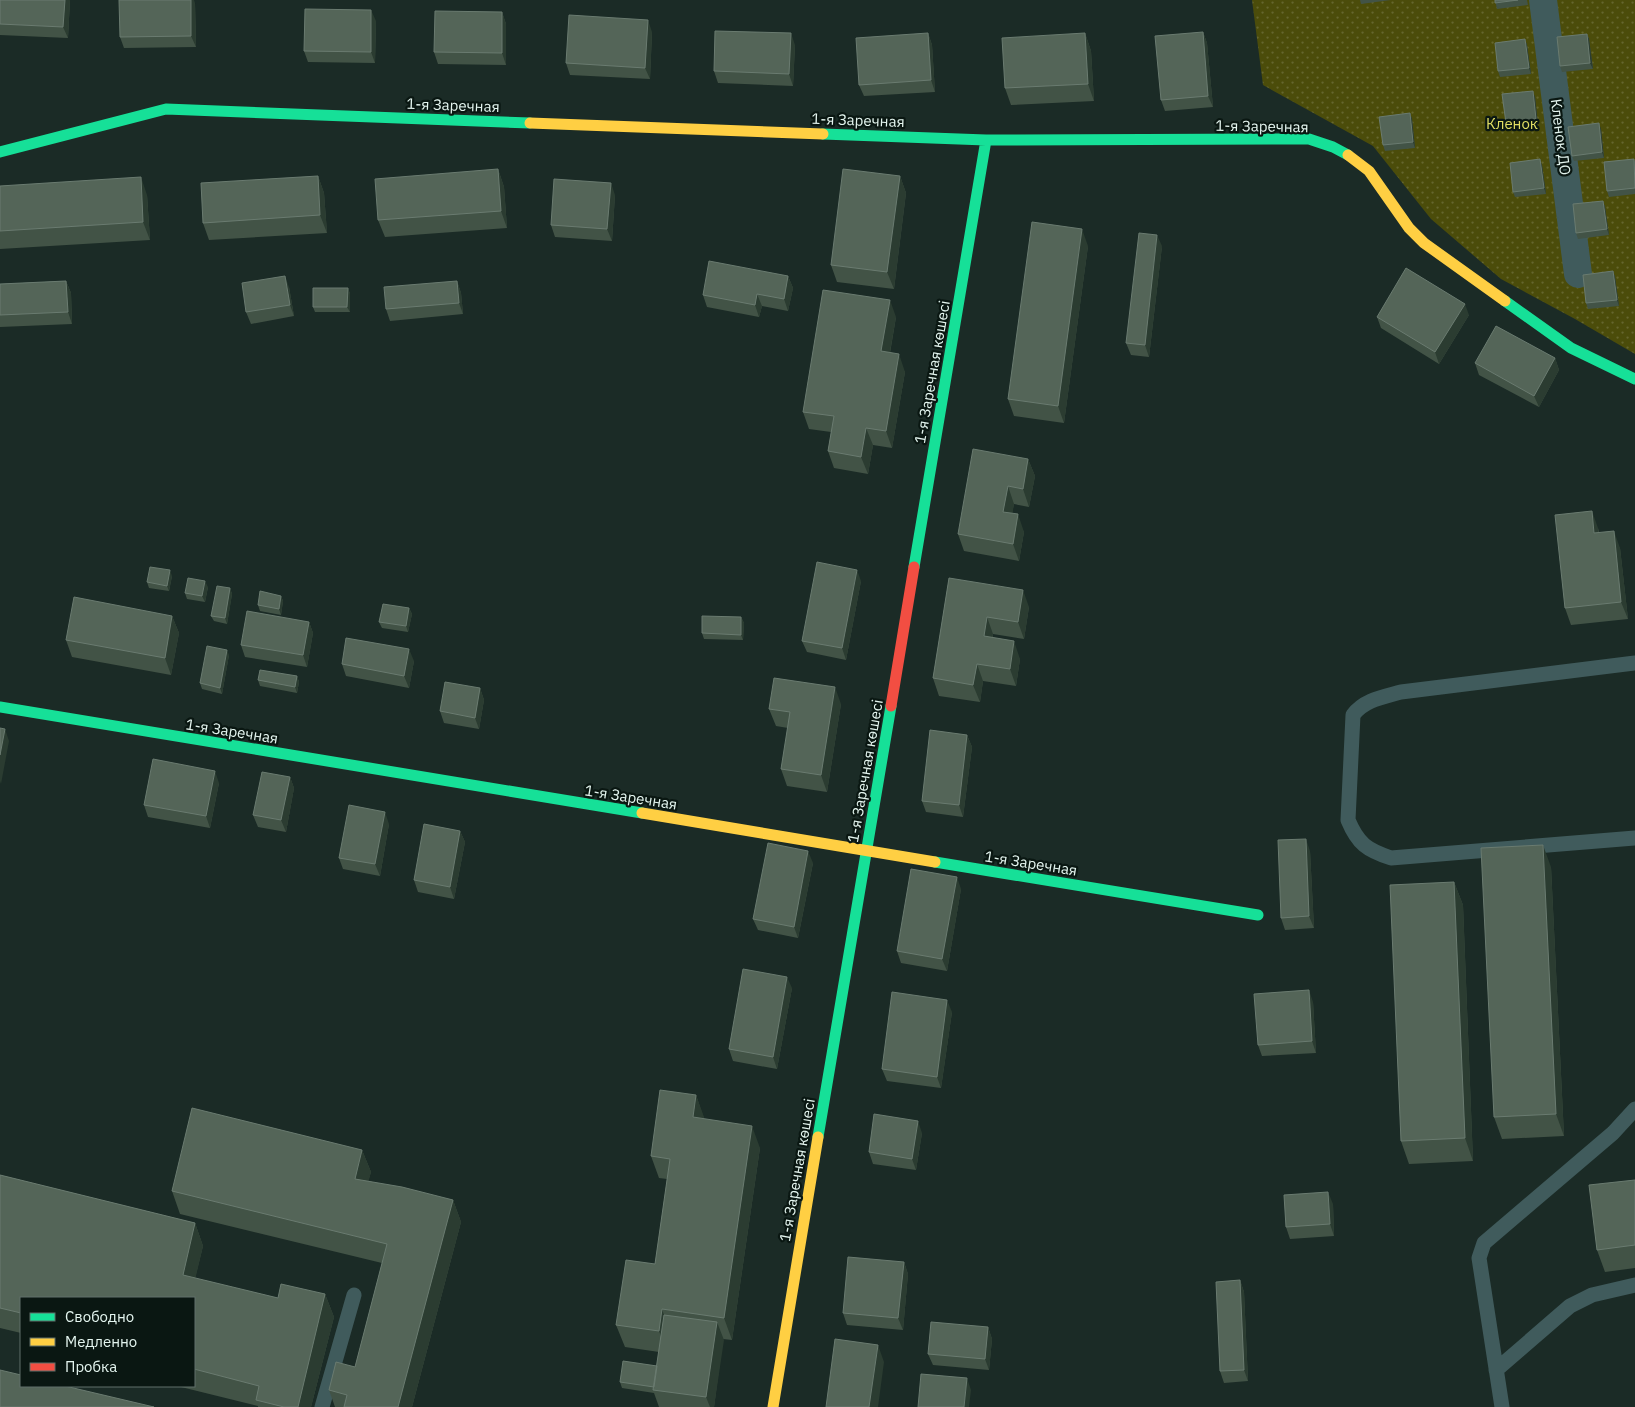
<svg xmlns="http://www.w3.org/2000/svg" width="1635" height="1407" font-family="'IBM Plex Sans',sans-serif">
<defs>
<pattern id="garden-dots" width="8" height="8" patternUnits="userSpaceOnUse" patternTransform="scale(1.25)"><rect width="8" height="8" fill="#4b4c0a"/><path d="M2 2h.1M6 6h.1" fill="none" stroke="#65662e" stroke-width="1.8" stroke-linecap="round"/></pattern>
</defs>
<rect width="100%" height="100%" fill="#1b2b26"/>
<path fill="url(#garden-dots)" d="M1252 0H1635V354L1575 319 1501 279 1431 219 1373 146 1263 85Z"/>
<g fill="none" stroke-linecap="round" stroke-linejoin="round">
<path stroke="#405b5c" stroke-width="15" d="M1635 663 1401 692C1383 697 1364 700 1353 715L1348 820C1358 844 1367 850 1391 858L1635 838
M1496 1370 1570 1306 1592 1295 1635 1285
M322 1407 354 1295
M1502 1407 1479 1258 1484 1243 1613 1133 1635 1109"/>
<path stroke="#405b5c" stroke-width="28" d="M1543 0 1578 274"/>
<path stroke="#16e098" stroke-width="11" d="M823 134 986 140 1309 139 1333 147 1348 155
M0 152 166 109 530 123
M1505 301 1571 348 1635 379
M914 567 986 140
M0 707 642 813
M935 862 1258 915
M818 1137 891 706"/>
<path stroke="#ffcf43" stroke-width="11" d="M530 123 823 134
M1348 155 1369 171 1409 228 1424 243 1505 301
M642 813 935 862
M773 1407 818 1137"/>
<path stroke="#f24e42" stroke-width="11" d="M891 706 914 567"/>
</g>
<path fill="#425346" d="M0 0H70L68 38 0 35Z
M1360 0H1391L1361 4Z
M1495 0H1527L1528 5 1497 9Z
M195 3 196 47 124 48 120 37Z
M502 12 506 24V65L438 64 434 52Z
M376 21 375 63 308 62 304 51Z
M652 32 650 79 570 75 566 63Z
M1203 32 1207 43 1213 107 1165 111 1161 100Z
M928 33 932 45 935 92 864 96 859 85Z
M1085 33 1091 51 1094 101 1011 105 1005 88Z
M1587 34 1589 39 1593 69 1562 72 1560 66Z
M1525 39 1527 45 1531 74 1500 77 1498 71Z
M795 45 793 86 718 83 714 71Z
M1535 97 1538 125 1508 129 1506 123Z
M1410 113 1412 119 1415 148 1385 151 1383 145Z
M1601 129 1604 158 1574 161 1572 156Z
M1635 160V194L1609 197 1607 191Z
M1542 165 1546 194 1515 197 1513 192Z
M498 169 504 187 507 228 385 237 378 220Z
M318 176 324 193 327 233 209 240 203 223Z
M900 176 906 193 894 289 837 282 831 265Z
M0 186 147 195 150 240 0 249Z
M615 195 612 241 555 237 551 225Z
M1603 201 1605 207 1609 235 1578 239 1576 233Z
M1088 246 1064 423 1014 416 1008 399Z
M1162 246 1149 357 1131 355 1126 343Z
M1613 271 1615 277 1619 306 1588 309 1586 303Z
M788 276 793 288 788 311 762 306 759 317 707 307 703 295Z
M66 281 71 293 72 324 0 327V284Z
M457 281 461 293 463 314 390 321 386 309Z
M289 287 294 316 251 324 246 312Z
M348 288 350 294V312H315L313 307Z
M1469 315 1439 364 1381 328 1377 317Z
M896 317 890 353 905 372 892 448 873 445 868 474 834 468 828 451 831 432 809 429 803 412Z
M1555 358 1559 370 1539 407 1479 375 1475 363Z
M1028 459 1035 476 1029 507 1014 504 1012 513 1024 532 1019 561 964 551 958 534Z
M1598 528 1599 532 1620 548 1628 619 1571 625 1565 608Z
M172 576 169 591 149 588 147 582Z
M949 578 1029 607 1024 639 993 634V638L1020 659 1016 686 983 681 980 702 939 696 933 678Z
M861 581 846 660 807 652 802 641Z
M208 587 205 602 187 599 185 593Z
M230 588 232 594 227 624 214 621 211 616Z
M281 596 283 601 281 615 260 611 258 605Z
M409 608 412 614 408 632 382 628 379 622Z
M172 616 179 633 171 675 72 657 66 640Z
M741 617 744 623 743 640 704 639 702 633Z
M309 622 313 633 307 667 245 657 241 645Z
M229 655 222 694 202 689 200 683Z
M414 661 409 688 346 676 342 664Z
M297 676 299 682 297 693 260 686 258 680Z
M480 688 484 700 479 729 444 723 440 711Z
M841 704 827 792 787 786 781 769 788 728 776 726 769 709Z
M967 735 972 747 963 817 926 812 922 801Z
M290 777 294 788 286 832 258 827 253 815Z
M219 783 210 828 148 817 144 805Z
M389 824 380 876 343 869 339 858Z
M460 831 465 842 454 899 418 892 414 880Z
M1310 851 1314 928 1285 930 1281 918Z
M813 863 798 938 758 930 753 919Z
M1551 867 1564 1136 1502 1139 1494 1117Z
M1454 882 1463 905 1473 1161 1409 1164 1401 1141Z
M961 889 947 971 901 963 897 951Z
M792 988 777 1069 733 1061 729 1049Z
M1313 1002 1316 1053 1262 1056 1258 1045Z
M952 1012 941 1088 887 1081 882 1069Z
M696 1095 704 1119 760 1148 732 1340 723 1339 714 1407H659L654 1393 622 1388 620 1382 657 1366 659 1352 625 1347 616 1325 655 1264 667 1179 659 1178 651 1156Z
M922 1133 916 1170 873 1164 869 1152Z
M362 1150 371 1172 368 1181 453 1200 461 1222 412 1407H335L329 1390 355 1367 382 1263 180 1214 172 1191Z
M0 1175 195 1223 203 1246 195 1278 278 1298 325 1294 334 1317 311 1407H258V1406L177 1386H194V1298H21V1333L0 1328Z
M1635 1180V1268L1605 1272 1597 1250Z
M1333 1204 1334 1236 1290 1239 1286 1227Z
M904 1262 908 1274 903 1330 847 1325 843 1313Z
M1240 1280 1244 1292 1248 1381 1224 1383 1220 1371Z
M988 1327 992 1339 989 1370 933 1365 928 1354Z"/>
<path fill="#2b3c31" d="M65 0H70L68 38 63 27Z
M191 0H194L195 3 196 47 191 36Z
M371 10 376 21 375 63 371 52Z
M502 12 506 24V65L502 53Z
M648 20 652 32 650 79 645 68Z
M1203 32 1207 43 1213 107 1208 96Z
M791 33 795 45 793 86 789 74Z
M928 33 932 45 935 92 931 80Z
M1085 33 1091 51 1094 101 1088 84Z
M1587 34 1589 39 1593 69 1590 63Z
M1525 39 1527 45 1531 74 1529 68Z
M1533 91 1535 97 1538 125 1536 119Z
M1410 113 1412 119 1415 148 1413 142Z
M1599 123 1601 129 1604 158 1602 152Z
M1540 159 1542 165 1546 194 1544 188Z
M498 169 504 187 507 228 501 211Z
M318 176 324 193 327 233 320 215Z
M900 176 906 193 894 289 887 272Z
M141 177 147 195 150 240 143 222Z
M611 183 615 195 612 241 607 229Z
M1603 201 1605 207 1609 235 1607 229Z
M1082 229 1088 246 1064 423 1058 406Z
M1157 235 1162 246 1149 357 1145 345Z
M1613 271 1615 277 1619 306 1617 300Z
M285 276 289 287 294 316 290 305Z
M788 276 793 288 788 311 784 299Z
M66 281 71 293 72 324 68 312Z
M457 281 461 293 463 314 459 303Z
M348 288 350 294V312L347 307Z
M757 294 762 306 759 317 755 305Z
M890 300 896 317 887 369 881 351Z
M1465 304 1469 315 1439 364 1435 352Z
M899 354 905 372 892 448 886 431Z
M1555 358 1559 370 1539 407 1534 396Z
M866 428 873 445 868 474 861 457Z
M1028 459 1035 476 1029 507 1023 489Z
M1008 486 1014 504 1010 529 1003 512Z
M1592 511 1598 528 1600 550 1594 533Z
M1018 514 1024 532 1019 561 1013 544Z
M1614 531 1620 548 1628 619 1621 602Z
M170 570 172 576 169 591 167 586Z
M857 570 861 581 846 660 842 648Z
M205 581 208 587 205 602 202 596Z
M230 588 232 594 227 624 225 618Z
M1023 590 1029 607 1024 639 1018 622Z
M281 596 283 601 281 615 279 609Z
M409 608 412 614 408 632 406 626Z
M172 616 179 633 171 675 165 658Z
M741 617 744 623 743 640 741 635Z
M987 617 993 634 990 654 984 636Z
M309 622 313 633 307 667 303 655Z
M1014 641 1020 659 1016 686 1010 669Z
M409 649 414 661 409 688 404 676Z
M227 650 229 655 222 694 220 688Z
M977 664 983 681 980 702 973 685Z
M297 676 299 682 297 693 295 687Z
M835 687 841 704 827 792 821 775Z
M480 688 484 700 479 729 475 718Z
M5 729 9 741 1 784 0 781V755Z
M967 735 972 747 963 817 959 805Z
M215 771 219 783 210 828 206 816Z
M290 777 294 788 286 832 281 820Z
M385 812 389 824 380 876 375 864Z
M460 831 465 842 454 899 450 887Z
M1306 839 1310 851 1314 928 1309 916Z
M1543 845 1551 867 1564 1136 1556 1114Z
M808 851 813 863 798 938 794 927Z
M957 877 961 889 947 971 942 959Z
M1454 882 1463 905 1473 1161 1465 1138Z
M787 977 792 988 777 1069 773 1057Z
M1309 990 1313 1002 1316 1053 1312 1041Z
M947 1000 952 1012 941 1088 937 1077Z
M696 1095 704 1117 701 1140 693 1117Z
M918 1121 922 1133 916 1170 912 1159Z
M752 1126 760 1148 732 1340 724 1318Z
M362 1150 371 1172 363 1202 355 1179Z
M1328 1192 1333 1204 1334 1236 1330 1224Z
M453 1200 461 1222 412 1407H398Z
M195 1223 203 1246 191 1297 183 1275Z
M904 1262 908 1274 903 1330 898 1318Z
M1240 1280 1244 1292 1248 1381 1244 1370Z
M325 1294 334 1317 311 1407H298Z
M662 1309 670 1332 667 1354 659 1331Z
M717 1322 724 1340 714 1407H710L706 1397Z
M988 1327 992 1339 989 1370 985 1359Z
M878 1345 884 1362 878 1407H869Z
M967 1378 971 1390 969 1407H964Z"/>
<path fill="#546558" stroke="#6a7b70" d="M0 0H65L63 27 0 24Z
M119 0H191V36L120 37Z
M1495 0H1518L1495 3Z
M305 9 371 10V52L304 51Z
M435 11 502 12V53L434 52Z
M569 15 648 20 645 68 566 63Z
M715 31 791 33 789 74 714 71Z
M1203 32 1208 96 1161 100 1155 36Z
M928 33 931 80 859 85 856 38Z
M1085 33 1088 84 1005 88 1002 38Z
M1587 34 1590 63 1560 66 1557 37Z
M1525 39 1529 68 1498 71 1495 43Z
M1533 91 1536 119 1506 123 1502 94Z
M1410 113 1413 142 1383 145 1379 117Z
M1599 123 1602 152 1572 156 1568 127Z
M1540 159 1544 188 1513 192 1510 163Z
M1634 159 1635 188 1607 191 1604 162Z
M498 169 501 211 378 220 375 179Z
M843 169 900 176 887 272 831 265Z
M318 176 320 215 203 223 201 183Z
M141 177 143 222 0 231V186Z
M554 179 611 183 607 229 551 225Z
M1603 201 1607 229 1576 233 1573 204Z
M1032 222 1082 229 1058 406 1008 399Z
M1139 233 1157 235 1145 345 1126 343Z
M709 261 788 276 784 299 757 294 755 305 703 295Z
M1406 268 1465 304 1435 352 1377 317Z
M1613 271 1617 300 1586 303 1583 275Z
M285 276 290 305 246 312 242 283Z
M66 281 68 312 0 315V284Z
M457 281 459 303 386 309 384 287Z
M313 288H348L347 307H313Z
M823 290 890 300 881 351 899 354 886 431 866 428 861 457 828 451 834 416 803 412Z
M1496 326 1555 358 1534 396 1475 363Z
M973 449 1028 459 1023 489 1008 486 1003 512 1018 514 1013 544 958 534Z
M1592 511 1594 533 1614 531 1621 602 1565 608 1555 515Z
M817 562 857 570 842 648 802 641Z
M150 567 170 570 167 586 147 582Z
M188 578 205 581 202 596 185 593Z
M949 578 1023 590 1018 622 987 617 984 636 1014 641 1010 669 977 664 973 685 933 678Z
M217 586 230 588 225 618 211 616Z
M260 591 281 596 279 609 258 605Z
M74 597 172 616 165 658 66 640Z
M383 604 409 608 406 626 379 622Z
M247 611 309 622 303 655 241 645Z
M702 616 741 617V635L702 633Z
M346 638 409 649 404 676 342 664Z
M207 646 227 650 220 688 200 683Z
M260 670 297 676 295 687 258 680Z
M774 678 835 687 821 775 781 769 790 712 769 709Z
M445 682 480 688 475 718 440 711Z
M0 728 5 729 0 755Z
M930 730 967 735 959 805 922 801Z
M153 759 215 771 206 816 144 805Z
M262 772 290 777 281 820 253 815Z
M349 805 385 812 375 864 339 858Z
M424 824 460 831 450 887 414 880Z
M1306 839 1309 916 1281 918 1278 840Z
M768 843 808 851 794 927 753 919Z
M1543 845 1556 1114 1494 1117 1481 848Z
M911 869 957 877 942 959 897 951Z
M1454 882 1465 1138 1401 1141 1390 885Z
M743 969 787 977 773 1057 729 1049Z
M1309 990 1312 1041 1258 1045 1254 994Z
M892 992 947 1000 937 1077 882 1069Z
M660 1090 696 1095 693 1117 752 1126 724 1318 662 1309 659 1331 616 1325 626 1260 655 1264 670 1159 651 1156Z
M192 1108 362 1150 355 1179 402 1187 453 1200 398 1407H344L347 1395 329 1390 336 1362 355 1367 387 1244 172 1191Z
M874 1114 918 1121 912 1159 869 1152Z
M0 1175 195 1223 183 1275 278 1298 281 1284 325 1294 298 1407H284L256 1400 259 1386 194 1369V1298H21V1313L0 1308Z
M1635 1180V1245L1597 1250 1589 1185Z
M1328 1192 1330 1224 1286 1227 1284 1195Z
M848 1257 904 1262 898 1318 843 1313Z
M1240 1280 1244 1370 1220 1371 1216 1282Z
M664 1315 717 1322 706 1397 653 1390Z
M931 1322 988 1327 985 1359 928 1354Z
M835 1339 878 1345 869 1407H826Z
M623 1361 657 1366 654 1387 620 1382Z
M0 1370 21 1375V1386H65L154 1407H0Z
M921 1374 967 1378 964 1407H918Z"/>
<g text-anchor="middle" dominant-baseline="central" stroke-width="4.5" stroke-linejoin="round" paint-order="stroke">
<g font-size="15" fill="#e4f5ef" stroke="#0a1712">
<text transform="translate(453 105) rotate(2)">1-я Заречная</text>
<text transform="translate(858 120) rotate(2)">1-я Заречная</text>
<text transform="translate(1262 126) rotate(1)">1-я Заречная</text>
<text transform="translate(1561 137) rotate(83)">Кленок ДО</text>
<text transform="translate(932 372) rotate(-80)">1-я Заречная көшесі</text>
<text transform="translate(232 731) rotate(9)">1-я Заречная</text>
<text transform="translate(865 771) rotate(-80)">1-я Заречная көшесі</text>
<text transform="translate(631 797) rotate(9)">1-я Заречная</text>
<text transform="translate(1031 863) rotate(9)">1-я Заречная</text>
<text transform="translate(797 1170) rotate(-80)">1-я Заречная көшесі</text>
</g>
<g font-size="15" fill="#e0de63" stroke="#0a1712">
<text x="1512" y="123">Кленок</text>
</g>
</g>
<rect x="20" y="1297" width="175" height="90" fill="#0a1712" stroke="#61706a"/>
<rect x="30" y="1313" width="25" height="8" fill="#16e098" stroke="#61706a"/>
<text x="65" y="1322" font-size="15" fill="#e4f5ef">Свободно</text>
<rect x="30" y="1338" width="25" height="8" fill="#ffcf43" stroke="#61706a"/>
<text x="65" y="1347" font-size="15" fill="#e4f5ef">Медленно</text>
<rect x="30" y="1363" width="25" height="8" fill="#f24e42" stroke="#61706a"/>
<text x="65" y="1372" font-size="15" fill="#e4f5ef">Пробка</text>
</svg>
